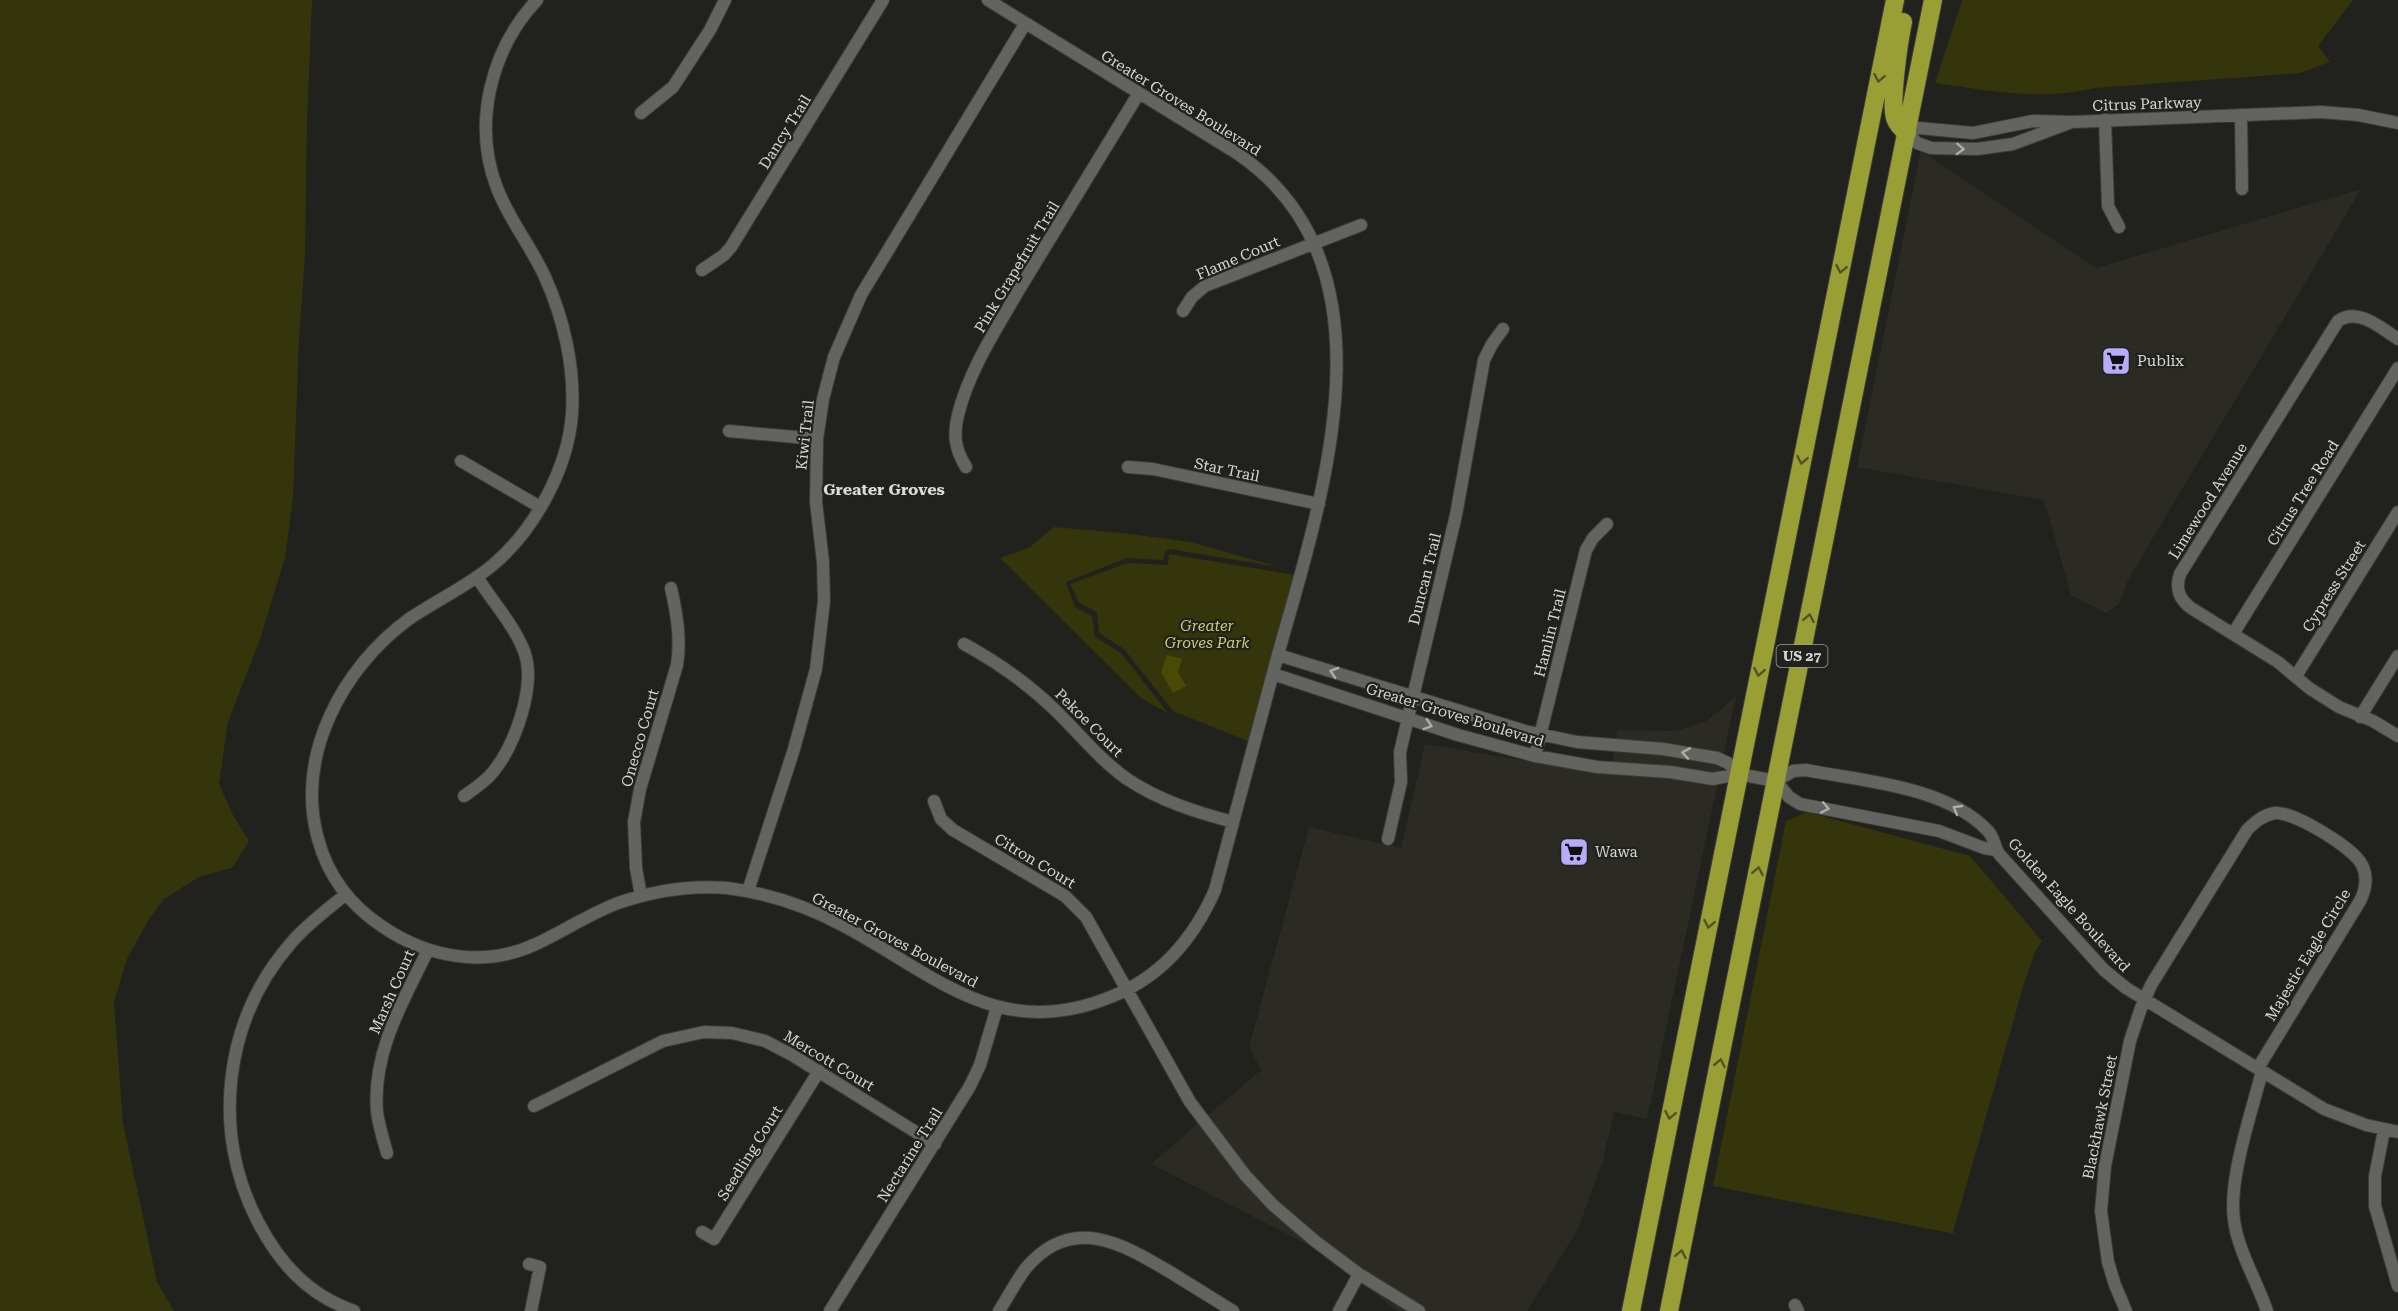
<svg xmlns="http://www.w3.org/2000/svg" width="2398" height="1311" font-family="'Roboto Serif',serif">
<rect width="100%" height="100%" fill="#21211e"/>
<path fill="#2b2b23" d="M1921 151 2096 268 2361 189 2128 580 2119 604 2106 613 2071 595 2044 500 1857 467Z
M1736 696 1647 1119 1614 1112 1603 1160 1578 1229 1527 1311H1397L1318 1250 1151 1164 1261 1070 1249 1047 1309 827 1401 848 1425 744 1611 775 1617 730 1675 731 1707 721Z"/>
<path fill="#34350b" d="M0 0H312L307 122 305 255 299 340 293 498 285 558 260 639 228 722 219 784 233 815 249 841 232 868 199 877 164 899 149 919 127 959 114 1002 123 1123 157 1282 174 1311H0Z
M1962 0H2353L2318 46 2330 62 2300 73 2095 88C2039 101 1991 91 1935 83Z
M1054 527 1123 533 1190 542 1279 567 1170 549 1165 551 1163 560 1127 558 1066 582 1075 607 1092 616 1095 637 1121 653 1168 713 1142 699 1000 558 1030 547Z
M1169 554 1301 576 1253 743 1173 711 1124 649 1099 633 1097 612 1079 603 1070 584 1128 563 1168 565Z
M1807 812 1970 856 2042 941 2035 952 2023 987 1953 1232 1955 1234 1713 1186 1786 821Z"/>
<path fill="#494b04" d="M1167 655 1182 659 1178 672 1186 686 1173 693 1161 672Z"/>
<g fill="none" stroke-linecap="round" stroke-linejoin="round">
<g stroke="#3c3c39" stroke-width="14">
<path id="minor" d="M537 0C491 49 472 124 497 188 509 220 531 246 545 277 564 319 575 368 572 414 568 468 535 529 494 564 468 586 437 600 409 619 342 668 295 756 318 839 328 876 351 906 383 927 429 958 485 968 536 944 564 931 589 914 618 903 653 891 691 885 727 888 768 893 806 906 842 925 935 974 999 1044 1113 996 1162 976 1194 938 1215 890 1236 813 1256 735 1277 658 1321 501 1404 264 1235 152L988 0
M641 113 673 87 710 30 725 0
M2241 115 2242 189
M2105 120 2108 206 2119 227
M2072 122 2033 121 1973 133 1919 128 1907 133 1917 143 1931 148 1977 149 2013 144 2072 122 2321 112 2358 115 2398 123
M702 270 724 255 731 247 883 0
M1183 311 1192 297 1205 286 1361 225
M2398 339C2381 328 2358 307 2338 321L2180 574C2175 589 2179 599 2191 608L2278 662 2309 688 2339 707 2373 721 2398 736
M729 431 817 439
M461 461 540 507
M966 467C955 449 953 435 958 415 969 370 997 328 1020 288 1059 223 1100 158 1139 93
M1128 467 1153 469 1319 504
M2233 634 2398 368
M964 644C997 662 1027 683 1054 709 1079 733 1099 759 1127 779 1160 801 1196 812 1233 822
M1278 655 1525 731 1577 742 1663 749 1717 758 1728 763 1738 774
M1273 674 1458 735 1535 756 1597 767 1670 772 1713 779 1738 774 1776 781
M2296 676 2398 512
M2360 717 2398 656
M1535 756 1586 550 1593 538 1607 524
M1776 781 1793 771 1806 770C1862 781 1946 786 1988 831 1995 838 1994 848 2000 855L2104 970 2126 988 2324 1109 2366 1125 2398 1132
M1776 781 1789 797 1800 804 1939 831 1984 848 1996 850
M464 796C474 789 485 782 493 772 515 745 537 685 524 651 514 625 492 601 477 577
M934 801 941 819 953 830 1065 896 1086 917 1190 1102 1245 1175 1273 1205 1315 1241 1359 1274 1419 1311
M1388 839 1401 782 1400 752 1456 515 1484 360 1492 344 1503 329
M748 891 794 749 816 669 824 601 823 562 816 502 817 439 823 399 834 357 861 295 1025 24
M346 894C327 910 307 924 291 943 224 1020 211 1130 257 1220 279 1263 308 1295 354 1311
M641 896 636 868 634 822 640 789 677 665C681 639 677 615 671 588
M2262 1071C2252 1112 2228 1179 2234 1220 2238 1251 2257 1281 2267 1311
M534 1106 663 1041 704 1032 732 1033 765 1041 792 1055 935 1144
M2384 1130 2375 1176V1206L2398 1286
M387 1153C383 1139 379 1126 377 1112 372 1053 403 1001 428 950
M702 1232 714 1239 819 1071
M529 1264 540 1267 531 1311
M1795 1305 1798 1311
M830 1311 970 1086 980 1065 997 1007
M999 1311C1008 1297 1016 1281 1026 1268 1072 1214 1121 1243 1170 1272 1191 1285 1212 1298 1233 1311
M1339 1311 1359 1274
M2126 1311 2115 1285 2108 1262 2101 1211 2105 1166 2130 1041 2141 1008 2151 985 2247 830C2255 822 2263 815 2275 813 2293 811 2354 848 2362 865 2368 877 2366 889 2360 901L2258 1068"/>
</g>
<g stroke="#3c3c39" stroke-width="20">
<path id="highway" d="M1903 22C1899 41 1890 102 1895 118 1897 124 1902 129 1907 133
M1631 1311 1895 0
M1669 1311 1933 0"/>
</g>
<use href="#minor" stroke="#63635f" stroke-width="12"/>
<use href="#highway" stroke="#999e35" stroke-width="18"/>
</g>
<defs><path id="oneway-chevron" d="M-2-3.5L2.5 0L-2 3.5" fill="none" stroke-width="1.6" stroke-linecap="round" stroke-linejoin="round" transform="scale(1.5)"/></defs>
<g stroke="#515327">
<use href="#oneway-chevron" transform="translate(1879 78) rotate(101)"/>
<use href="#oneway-chevron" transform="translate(1841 269) rotate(101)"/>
<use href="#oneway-chevron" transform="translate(1802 460) rotate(101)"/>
<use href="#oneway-chevron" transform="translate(1809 618) rotate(-79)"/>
<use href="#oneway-chevron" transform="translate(1759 672) rotate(101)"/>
<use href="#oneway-chevron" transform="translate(1758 871) rotate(-79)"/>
<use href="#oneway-chevron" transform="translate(1709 924) rotate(101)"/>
<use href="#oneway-chevron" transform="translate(1720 1063) rotate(-79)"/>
<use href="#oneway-chevron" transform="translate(1670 1115) rotate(101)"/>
<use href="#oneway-chevron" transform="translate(1681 1254) rotate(-79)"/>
</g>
<g stroke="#aeaeab">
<use href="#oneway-chevron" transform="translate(1960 149) rotate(2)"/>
<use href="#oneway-chevron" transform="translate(1334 672) rotate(-162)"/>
<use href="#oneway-chevron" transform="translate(1428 725) rotate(18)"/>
<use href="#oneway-chevron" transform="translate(1686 753) rotate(-170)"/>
<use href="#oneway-chevron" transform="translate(1825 808) rotate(11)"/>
<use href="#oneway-chevron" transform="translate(1957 809) rotate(-150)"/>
</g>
<defs>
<g id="supermarket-square" transform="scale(1.5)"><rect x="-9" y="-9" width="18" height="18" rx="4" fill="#b8abf7" stroke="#21211e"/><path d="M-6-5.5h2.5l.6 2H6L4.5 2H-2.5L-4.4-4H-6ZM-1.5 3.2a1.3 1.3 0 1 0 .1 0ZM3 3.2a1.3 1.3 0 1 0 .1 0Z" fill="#111"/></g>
</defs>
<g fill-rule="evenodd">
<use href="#supermarket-square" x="2116" y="361"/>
<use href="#supermarket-square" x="1574" y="852"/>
</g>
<g text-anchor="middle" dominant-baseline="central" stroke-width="4.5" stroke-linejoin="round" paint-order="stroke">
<rect fill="#21211e" stroke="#a0a09d" stroke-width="1.5" x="1776.5" y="645" width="51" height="22" rx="4.5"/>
<g font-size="14" font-weight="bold" fill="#d6d6d4">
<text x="1802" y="656">US 27</text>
</g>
<g font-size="15" fill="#d6d6d4" stroke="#21211e">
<text transform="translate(1181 103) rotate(32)">Greater Groves Boulevard</text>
<text transform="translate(2147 104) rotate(-2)">Citrus Parkway</text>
<text transform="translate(785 132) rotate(-58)">Dancy Trail</text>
<text transform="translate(1238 258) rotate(-23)">Flame Court</text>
<text transform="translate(1017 267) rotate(-59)">Pink Grapefruit Trail</text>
<text transform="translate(805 435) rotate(-84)">Kiwi Trail</text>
<text transform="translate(1227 470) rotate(12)">Star Trail</text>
<text transform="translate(2303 493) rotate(-58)">Citrus Tree Road</text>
<text transform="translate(2208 501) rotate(-58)">Limewood Avenue</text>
<text transform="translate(1425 579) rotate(-76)">Duncan Trail</text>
<text transform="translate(2334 586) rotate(-58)">Cypress Street</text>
<text transform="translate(1550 633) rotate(-76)">Hamlin Trail</text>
<text transform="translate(1455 715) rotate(17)">Greater Groves Boulevard</text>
<text transform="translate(1089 723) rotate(45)">Pekoe Court</text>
<text transform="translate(640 738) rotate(-74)">Onecco Court</text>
<text transform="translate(1035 861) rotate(31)">Citron Court</text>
<text transform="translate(2069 905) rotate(48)">Golden Eagle Boulevard</text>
<text transform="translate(895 940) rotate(28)">Greater Groves Boulevard</text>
<text transform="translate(2308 955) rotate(-59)">Majestic Eagle Circle</text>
<text transform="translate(392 992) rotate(-66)">Marsh Court</text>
<text transform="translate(829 1061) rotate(31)">Mercott Court</text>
<text transform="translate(2100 1117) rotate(-79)">Blackhawk Street</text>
<text transform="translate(750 1153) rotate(-58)">Seedling Court</text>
<text transform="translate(910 1155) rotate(-58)">Nectarine Trail</text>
</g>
<g font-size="15" fill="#d6d6d4" stroke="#21211e" text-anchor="start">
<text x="2137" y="361">Publix</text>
<text x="1595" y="852">Wawa</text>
</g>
<g font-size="15" font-style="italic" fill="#c9ce72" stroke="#21211e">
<text x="1207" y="626">Greater<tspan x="1207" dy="17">Groves Park</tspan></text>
</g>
<g font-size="16" font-weight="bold" fill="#dbdbd7" stroke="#21211e">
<text x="884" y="489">Greater Groves</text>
</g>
</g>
</svg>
